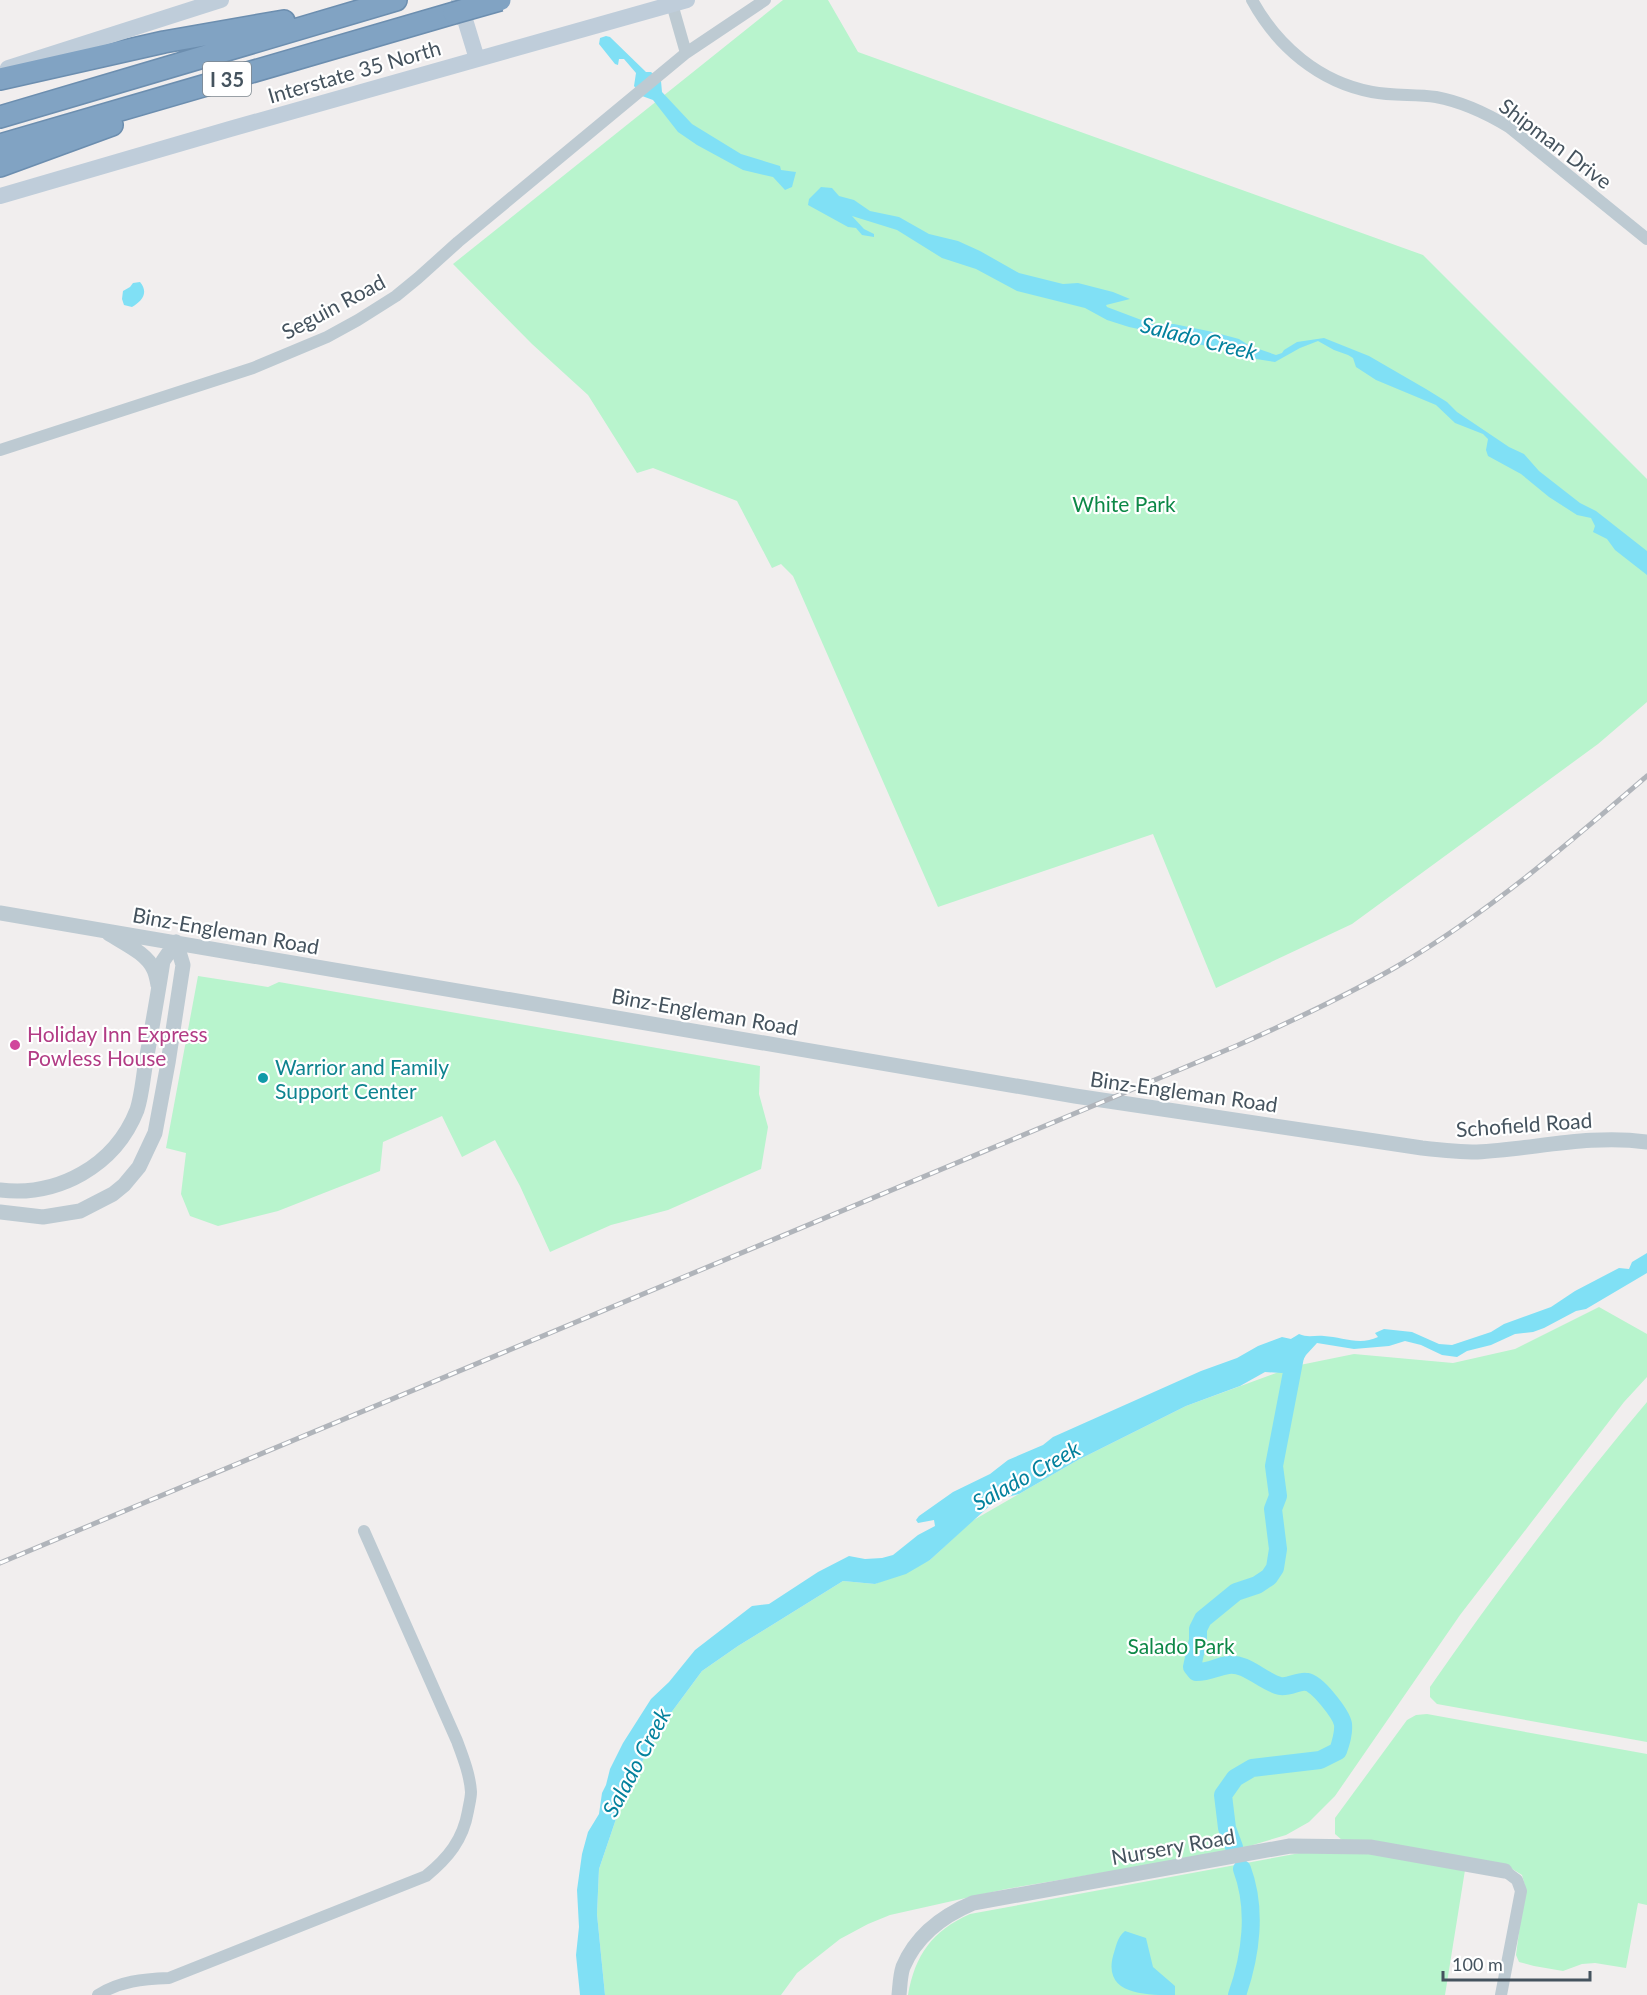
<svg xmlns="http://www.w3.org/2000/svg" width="1647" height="1995" font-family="Lato,sans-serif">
<rect width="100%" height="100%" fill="#f1eeee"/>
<path fill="#b8f4cd" d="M783 0H828L858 52 1423 255 1647 479V702L1598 744 1352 924 1216 988 1153 834 938 907 793 576 781 564 772 568 737 501 653 468 637 473 588 395 532 344 453 264Z
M198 976 268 987 279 982 760 1066 759 1094 768 1127 761 1169 668 1210 611 1225 550 1252 520 1186 495 1140 462 1157 442 1116 383 1142 380 1171 278 1211 218 1226 190 1216 181 1194 186 1153 166 1148Z
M1599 1307 1647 1334V1377L1624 1402 1460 1615 1335 1796 1309 1822 1286 1835 1233 1851 1006 1889 890 1915 868 1924 840 1939 797 1973 781 1995H605L597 1914 599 1869 616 1819 643 1760 665 1721 702 1671 738 1646 843 1581 875 1584 930 1560 972 1521 1078 1460 1186 1406 1295 1366 1354 1354 1453 1363 1515 1349Z
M1647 1402V1742L1437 1704 1430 1697V1687C1499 1588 1570 1493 1647 1402Z
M1427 1714 1647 1754V1905L1638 1903 1626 1968 1595 1963 1582 1964 1563 1971 1534 1966 1519 1962 1516 1955 1525 1886 1522 1875 1509 1867 1342 1840 1335 1834V1818L1407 1720 1416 1715Z
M1300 1853H1372L1465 1870 1445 1995H908C915 1955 932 1931 970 1914Z"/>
<path fill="#80e0f5" d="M606 36 610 37 646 72H651L661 81 662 92 692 124 741 154 780 166 781 170 796 172 792 187 785 190 773 177 743 170 697 145 678 132 653 100 642 96 634 86 636 73 624 59H619L618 65 615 64 599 44 600 38Z
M821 187 832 188 839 196 854 200 870 211 899 217 929 234 958 241 980 251 1019 273 1063 284 1078 283 1113 292 1130 299 1106 305 1107 307 1152 324H1174L1213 332 1239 339 1250 346 1276 355 1282 353 1284 350 1297 342 1324 338 1369 356 1426 389 1447 402 1457 412 1509 447 1524 454 1539 471 1580 503 1596 511 1647 551V575L1615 550 1607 539 1593 532 1595 526 1591 518 1577 515 1549 497 1521 474 1488 456 1486 450 1488 439 1483 434 1455 423 1436 405 1376 380 1356 367 1353 358 1348 355 1334 350 1318 341 1300 348 1275 362 1250 358 1242 352 1196 344 1186 339 1129 327 1107 320 1085 308 1017 291 976 269 942 258 897 230 852 216 864 229 874 234V237L862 235 856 228 848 227 808 205 809 199Z
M140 282C149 293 142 301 132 307L124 305 122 299 123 291 130 287 133 283Z
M1647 1253V1273L1586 1309 1576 1311 1544 1328 1533 1332 1515 1334 1491 1345 1467 1351 1457 1357 1442 1355 1421 1345 1405 1341 1389 1346 1354 1349 1317 1343 1306 1355 1298 1369 1282 1373 1265 1372 1240 1386 1186 1406 1078 1460 1019 1494 996 1500 930 1560 906 1574 875 1584 843 1581 738 1646 702 1671 665 1721 643 1760 616 1819 599 1869 597 1914 605 1995H580L576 1955 579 1927 577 1890 582 1854 588 1832 599 1814 602 1793 606 1785 610 1769 623 1743 651 1699 669 1682 695 1650 752 1606 769 1604 818 1572 849 1556 865 1559 882 1558 893 1555 918 1535 935 1526 934 1520 918 1523 916 1520 919 1516 953 1492 990 1474 1008 1460 1043 1445 1053 1437 1201 1371 1237 1358 1258 1346 1282 1337 1291 1339 1299 1334C1308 1338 1314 1335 1324 1336 1342 1337 1360 1346 1378 1337L1375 1333 1384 1329 1412 1332 1439 1344 1452 1345 1491 1332 1504 1324 1551 1307 1575 1291 1619 1268 1629 1269 1632 1262Z
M1125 1931 1146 1938 1153 1967 1175 1986V1995C1146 1995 1103 1995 1113 1956 1116 1947 1117 1937 1125 1931Z"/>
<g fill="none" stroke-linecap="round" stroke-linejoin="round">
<path stroke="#80e0f5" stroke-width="18" d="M1234 1847 1227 1828 1223 1795 1235 1778 1252 1768 1320 1760 1338 1751C1341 1742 1344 1733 1343 1724 1341 1714 1317 1683 1307 1682 1299 1680 1289 1688 1280 1686 1263 1682 1246 1662 1228 1665 1216 1667 1210 1672 1196 1672L1192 1667 1198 1640V1629L1203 1619 1236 1592 1257 1585 1269 1577 1275 1568 1278 1549 1273 1509 1278 1496 1274 1466 1297 1346
M1237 1995C1251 1955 1257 1909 1242 1869"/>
<g stroke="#6c8eaf" stroke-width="24">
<path id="motorway" d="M0 79 164 42 284 21
M0 117 396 0
M0 145 454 13
M0 166 112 125"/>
</g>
<path stroke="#bdcad2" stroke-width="12" d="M1252 0C1277 46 1319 82 1372 92 1393 96 1415 94 1436 97 1463 102 1486 113 1509 127L1647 239
M672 4 686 53
M0 450 253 368 327 337 358 320 396 296 418 278 458 242 686 53 765 0
M98 1995C120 1981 143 1979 169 1978L426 1876C448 1858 463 1840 468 1811 469 1805 471 1798 471 1792 470 1775 463 1757 457 1741L364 1531
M1501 1995 1521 1891 1517 1880 1505 1871"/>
<path stroke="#bdcad2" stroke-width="15" d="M0 913 1075 1096 1422 1148C1440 1150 1459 1152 1477 1152 1534 1149 1590 1134 1647 1142
M108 933C123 943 147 953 154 970 156 974 157 980 158 985
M0 1190C58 1197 115 1166 137 1110 142 1095 143 1077 146 1061 152 1027 158 994 163 961L176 942
M0 1212 43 1217 80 1211 113 1194 124 1185 139 1167 155 1133 168 1063 183 965 176 942
M899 1995C900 1986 900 1976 903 1967 916 1936 942 1916 973 1903L1290 1846 1370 1847 1505 1871"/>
<path stroke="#bfcdda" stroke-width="16" d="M459 0 477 59
M8 68 221 0
M0 196 230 129 687 0"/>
<use href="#motorway" stroke="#81a3c3" stroke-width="21"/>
<g stroke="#b0b4ba" stroke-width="5">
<path id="rail" d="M0 1563 1236 1046C1290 1022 1344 997 1396 967 1487 914 1568 844 1647 776"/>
</g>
<use href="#rail" stroke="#fff" stroke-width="3" stroke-dasharray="9" stroke-linecap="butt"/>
<g stroke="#6c8eaf" stroke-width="24" stroke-linecap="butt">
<path id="motorway-bridge" d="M454 13 500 0"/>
</g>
<use href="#motorway-bridge" stroke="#81a3c3" stroke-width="21"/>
</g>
<circle fill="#d1479c" stroke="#fff" stroke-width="2" cx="15" cy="1045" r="6"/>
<circle fill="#0f9aa8" stroke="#fff" stroke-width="2" cx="263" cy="1078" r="6"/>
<g text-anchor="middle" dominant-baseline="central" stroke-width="4.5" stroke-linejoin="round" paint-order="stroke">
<rect fill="#fff" stroke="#7d878e" stroke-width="1.5" x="203" y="62" width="48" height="34" rx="4.5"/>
<g font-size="20" font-weight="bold" fill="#45535e">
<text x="227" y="79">I 35</text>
</g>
<g font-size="21" fill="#45535e" stroke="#fff">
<text transform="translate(354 71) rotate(-16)">Interstate 35 North</text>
<text transform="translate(1556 143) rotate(37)">Shipman Drive</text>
<text transform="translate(333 306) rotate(-28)">Seguin Road</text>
<text transform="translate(226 930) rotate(10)">Binz-Engleman Road</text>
<text transform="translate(705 1011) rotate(10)">Binz-Engleman Road</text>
<text transform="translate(1184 1091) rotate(8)">Binz-Engleman Road</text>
<text transform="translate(1524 1124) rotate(-4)">Schofield Road</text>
<text transform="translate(1173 1846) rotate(-10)">Nursery Road</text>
</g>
<g font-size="21" fill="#0d8847" stroke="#fff">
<text x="1124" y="503">White Park</text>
<text x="1181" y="1645">Salado Park</text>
</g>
<g font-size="21" fill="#b23c85" stroke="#fff" text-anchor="start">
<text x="27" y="1033">Holiday Inn Express<tspan x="27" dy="24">Powless House</tspan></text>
</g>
<g font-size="21" fill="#0d838f" stroke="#fff" text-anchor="start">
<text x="275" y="1066">Warrior and Family<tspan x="275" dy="24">Support Center</tspan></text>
</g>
<g font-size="22" font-style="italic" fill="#03819d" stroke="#fff">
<text transform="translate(1199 338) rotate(14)">Salado Creek</text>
<text transform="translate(1026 1475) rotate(-29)">Salado Creek</text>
<text transform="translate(636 1762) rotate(-62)">Salado Creek</text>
</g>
</g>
<path d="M1443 1971v9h147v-9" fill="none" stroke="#45535e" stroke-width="3"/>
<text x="1452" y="1971" font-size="18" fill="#45535e" stroke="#ffffff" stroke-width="4.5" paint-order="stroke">100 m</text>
</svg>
